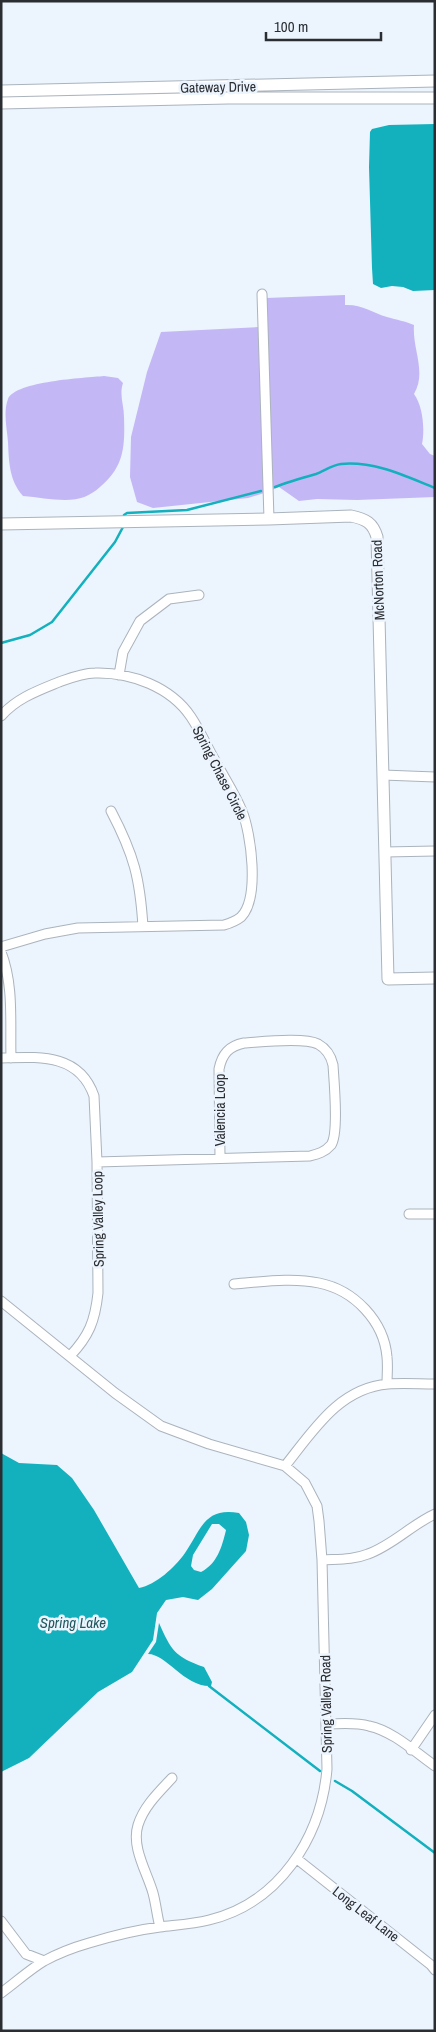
<svg xmlns="http://www.w3.org/2000/svg" width="436" height="2032" font-family="'Archivo Narrow',sans-serif">
<rect width="100%" height="100%" fill="#ecf4fd"/>
<path fill="#c4b7f6" d="M345 295V305C361 304 373 313 387 317 397 320 405 321 414 325 412 349 427 372 414 394 423 406 425 430 422 444L430 454 435 456V497L357 500 317 499 299 501 279 487 272 490 266 298Z
M259 327 264 493 248 498 153 508 137 502 130 477 131 437 147 372 161 332Z
M104 376 118 378 123 383C119 395 124 405 124 417 125 447 124 467 100 487 90 496 80 500 65 500 51 500 37 497 23 496 9 480 9 462 8 442 7 429 3 412 8 399 16 381 84 378 104 376Z"/>
<path fill="#13b0bd" fill-rule="evenodd" d="M435 124V290L413 291 403 287 392 286 381 288 373 284 372 268 369 167 370 132 372 129 389 125Z
M1 1453 19 1463 57 1465 72 1478 94 1510 139 1588C156 1585 175 1567 185 1553 201 1530 204 1507 239 1513L246 1522 249 1535 246 1551 212 1589 198 1600 183 1597 166 1600 157 1613 153 1640 132 1672 98 1692 29 1758 1 1772ZM212 1524H219L226 1530C222 1547 217 1564 201 1572L194 1570 191 1566 193 1555Z
M159 1623C171 1650 175 1657 204 1667L212 1682 211 1686C184 1687 167 1654 148 1654L156 1642Z"/>
<g fill="none" stroke-linecap="round" stroke-linejoin="round">
<path stroke="#13b0bd" stroke-width="2.5" d="M275 487C288 482 302 478 316 474 324 471 332 465 341 464 375 461 405 476 435 488
M124 515 127 513 187 510 261 491
M1 643 30 635 52 622 115 542 123 527
M209 1686 320 1771
M335 1781 352 1791 435 1853"/>
<g stroke="#abb3bc" stroke-width="11">
<path id="minor" d="M262 294 269 519
M119 675 123 652 140 621 169 599 199 595
M1 716C17 698 37 691 59 682 70 678 83 673 95 673 131 672 171 687 191 717 201 732 208 749 217 764 225 779 235 794 242 811 251 833 260 898 241 917 236 921 231 923 224 925L78 928 45 934 1 947
M383 775 435 777
M111 811C134 855 140 878 143 927
M385 852 435 851
M1 952C14 985 10 1023 11 1058
M1 1058C39 1057 79 1053 94 1096L97 1162 98 1293C95 1321 89 1336 70 1356
M97 1162 310 1156C318 1154 325 1152 331 1145 339 1134 334 1081 333 1065 331 1056 327 1049 318 1044 304 1037 261 1042 244 1043 229 1046 222 1054 219 1069L220 1158
M409 1214H435
M234 1284C261 1282 292 1277 319 1283 354 1290 384 1321 387 1357 388 1366 387 1375 387 1384
M1 1301 115 1393 161 1426 209 1444 285 1466 305 1483 317 1506 319 1521 322 1560 327 1769C321 1838 279 1903 209 1920 193 1924 176 1925 160 1927 136 1930 112 1936 89 1943 75 1947 57 1954 44 1961 29 1970 15 1983 1 1993
M285 1466C313 1431 339 1388 388 1384 403 1383 419 1384 435 1384
M322 1560C338 1559 353 1560 368 1554 393 1545 411 1525 435 1514
M326 1724C340 1724 355 1722 369 1726 393 1731 415 1752 435 1766
M411 1750 435 1715
M297 1859 431 1965 435 1970
M1 1921 26 1954 44 1961
M160 1927C157 1916 156 1904 153 1893 147 1872 131 1847 138 1825 144 1806 159 1792 172 1778"/>
</g>
<g stroke="#abb3bc" stroke-width="13">
<path id="tertiary" d="M1 91 435 81
M1 103 228 98H435
M1 524 269 519 351 516C366 519 373 523 377 537L388 979 435 978"/>
</g>
<use href="#minor" stroke="#fff" stroke-width="9"/>
<use href="#tertiary" stroke="#fff" stroke-width="11"/>
</g>
<g text-anchor="middle" dominant-baseline="central" stroke-width="5" stroke-linejoin="round" paint-order="stroke">
<g font-size="14" fill="#2a2d31" stroke="#ecf4fd">
<text transform="translate(218 87) rotate(-1)">Gateway Drive</text>
<text transform="translate(378 580) rotate(-92)">McNorton Road</text>
<text transform="translate(220 773) rotate(63)">Spring Chase Circle</text>
<text transform="translate(220 1110) rotate(-90)">Valencia Loop</text>
<text transform="translate(98 1219) rotate(-91)">Spring Valley Loop</text>
<text transform="translate(326 1704) rotate(-91)">Spring Valley Road</text>
<text transform="translate(366 1914) rotate(38)">Long Leaf Lane</text>
</g>
<g font-size="15" font-style="italic" fill="#20585d" stroke="#ecf4fd">
<text x="73" y="1622">Spring Lake</text>
</g>
</g>
<rect width="436" height="2032" fill="none" stroke="#2a2d31" stroke-width="5"/>
<path d="M266 32v8h115v-8" fill="none" stroke="#2a2d31" stroke-width="2.5"/>
<text x="274" y="32" font-size="15" fill="#2a2d31" stroke="#ecf4fd" stroke-width="4" paint-order="stroke">100 m</text>
</svg>
